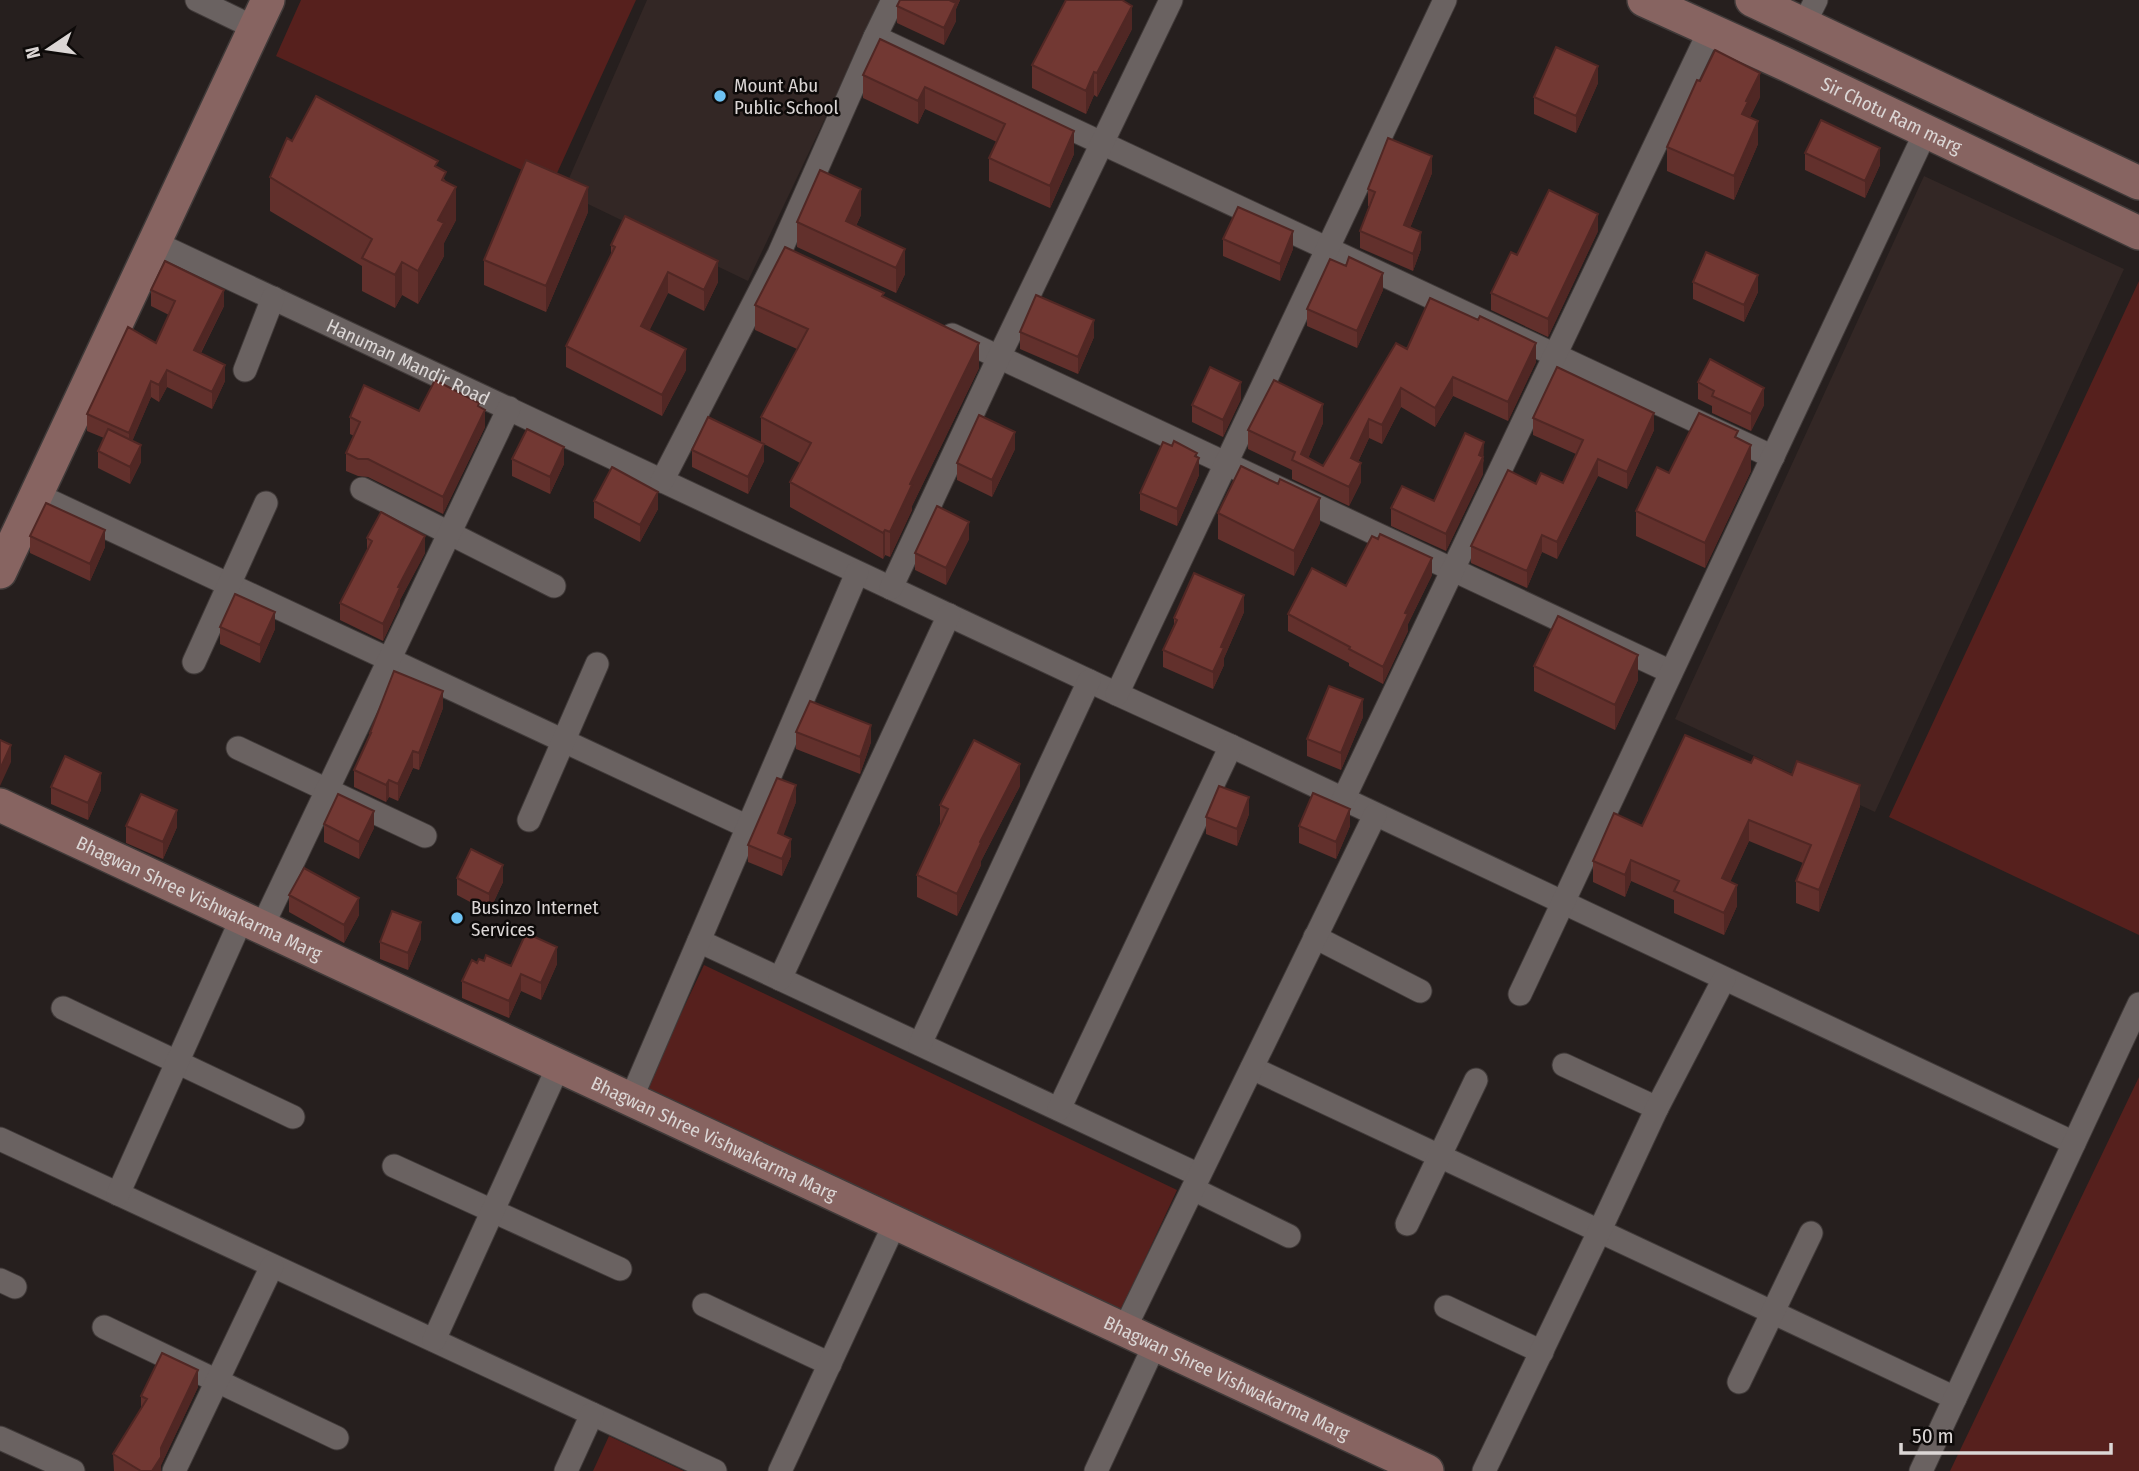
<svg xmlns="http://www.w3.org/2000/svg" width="2139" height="1471" font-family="'Fira Sans Condensed',sans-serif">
<rect width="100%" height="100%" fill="#261f1e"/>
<path fill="#332725" d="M647 0H881L748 281 563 192Z
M1924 176 2124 269 1875 812 1675 719Z"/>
<path fill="#56201d" d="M301 0H636L552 184 276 56Z
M2139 281V935L1889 817Z
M704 965 1177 1190 1116 1321 642 1096Z
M2139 1077V1471H1950Z
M609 1436 684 1471H593Z"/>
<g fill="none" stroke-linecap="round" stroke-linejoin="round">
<g stroke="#403a39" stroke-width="25">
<g id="street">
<path d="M197 0 255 28"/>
<path d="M1804 24 1816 0"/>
<path d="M875 37 1773 457"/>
<path id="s1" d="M153 242 1117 694 1231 746 2074 1143"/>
<path d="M952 335 1671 672"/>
<path d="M245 370 273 298"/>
<path d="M662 481 779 254 875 37 893 0"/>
<path d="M362 489 554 586"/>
<path d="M35 494 748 827"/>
<path d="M891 588 999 357 1171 0"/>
<path d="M194 662 266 503"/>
<path d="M1117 694 1445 0"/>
<path d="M238 748 425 836"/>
<path d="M1343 800 1710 30"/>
<path d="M529 820 597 664"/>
<path d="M262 927 509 408"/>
<path d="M1315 937 1420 991"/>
<path d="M699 941 1199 1175"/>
<path d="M780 979 949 615"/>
<path d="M1520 994 1926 131"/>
<path d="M63 1008 293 1117"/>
<path d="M920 1044 1089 681"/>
<path d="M1564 1065 1657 1108"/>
<path d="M1252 1068 1955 1398"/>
<path d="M631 1099 857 573"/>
<path d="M1059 1109 1231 746"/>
<path d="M0 1139 715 1471"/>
<path d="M394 1166 620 1269"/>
<path d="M1193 1189 1289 1236"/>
<path d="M118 1194 242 918"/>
<path d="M1407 1224 1476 1080"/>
<path d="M0 1280 15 1287"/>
<path d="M704 1305 830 1364"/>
<path d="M1446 1307 1542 1352"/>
<path d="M104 1327 337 1438"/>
<path d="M1124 1330 1375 815"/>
<path d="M434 1340 559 1065"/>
<path d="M1739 1382 1811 1233"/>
<path d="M0 1438 73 1471"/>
<path d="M174 1471 272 1266"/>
<path d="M566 1471 592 1414"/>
<path d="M780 1471 895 1223"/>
<path d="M1096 1471 1155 1344"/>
<path d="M1484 1471 1599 1232 1657 1108 1724 979"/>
<path d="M1921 1471 2139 1004"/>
</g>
</g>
<g stroke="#403a39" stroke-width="36">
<g id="secondary">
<path id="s2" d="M1644 0 1785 64 2139 233"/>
<path d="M1752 0 2139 183"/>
<path d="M0 572 268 0"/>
<path id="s3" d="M0 805 1427 1471"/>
</g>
</g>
<use href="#street" stroke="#6a6261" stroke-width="23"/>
<use href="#secondary" stroke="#876461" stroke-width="33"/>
</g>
<path fill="#62302c" d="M900 0H960L956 9V21L944 45 897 23V6Z
M1132 29 1097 97 1094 95 1086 114 1032 88V65Z
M880 39 1074 154 1050 208 989 181V158L997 142 925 109 918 124 863 98V75Z
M1598 83 1576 133 1534 114V97Z
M1760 97 1750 117 1758 144 1734 200 1667 171V147Z
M292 141 438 168 446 182 456 220 444 243V256L418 304 402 295 395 308 362 291V266L270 211V177Z
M1805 153 1880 165 1865 198 1805 170Z
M1432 173 1410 228 1421 249 1413 271 1360 248V231L1369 206H1368V189Z
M588 212 546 312 484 285V260Z
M861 215 856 226 905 274 896 293 797 247V222Z
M1598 231 1548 337 1491 310V293L1517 255Z
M1223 239 1293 249 1280 281 1223 256Z
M611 245 718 282 704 311 668 293 649 331 686 370 662 416 566 367V346L611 255Z
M1693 282 1758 292 1744 322 1693 299Z
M151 290 224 306 201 353 225 381 212 409 167 387 159 402 151 397 132 441 141 462 130 484 98 468V451L104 438 87 431V414L156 343 169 315 151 306Z
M1383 290 1357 348 1307 326V309Z
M884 297 979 368 912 506V510L890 557 885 555 883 559 790 507V482L800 463 764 444V461L748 494 692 467V450L761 442V417L797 349 755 330V305Z
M1020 332 1094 337 1078 374 1020 349Z
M1407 349 1536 362 1508 421 1453 396 1435 427 1401 407 1382 444 1369 438 1358 462 1361 482 1349 506 1292 479V470L1248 449V430L1323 423 1308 458 1323 466Z
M1698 382 1764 405 1751 431 1712 413V406L1698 399Z
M1241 399 1223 437 1192 422V405Z
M479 407 485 427 443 514 368 477 358 476 346 471V453L354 436 350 434V417L419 411Z
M1533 418 1654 430 1627 489 1598 476 1557 559 1542 552 1527 588 1471 563V546L1536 484 1563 483 1576 454 1533 435Z
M1738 439 1751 471 1705 568 1636 536V511L1669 473Z
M1015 449 992 497 957 480V463Z
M1197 457 1199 475 1177 526 1140 510V493Z
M512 459 564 464 550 494 512 476Z
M1484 459 1483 463V474L1446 551 1391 526V508L1434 501Z
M594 501 658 509 640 542 594 518Z
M1218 513 1320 523 1294 576 1218 539Z
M30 536 105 547 90 581 30 553Z
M367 538 425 553 400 600V605L383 641 340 620V603L367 551Z
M969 539 946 585 915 570V553Z
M1432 575 1408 624V631L1383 684 1349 666V663L1288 631V614L1346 586Z
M1244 612 1224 658V665L1213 689 1163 667V650L1174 625V618Z
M220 627 275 629 260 663 220 644Z
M1534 666 1638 680 1615 730 1534 691Z
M443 708 419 770 413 768 398 801 389 797 386 802 354 787V770L370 736V733Z
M1363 717 1341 770 1307 756V739Z
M796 732 871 742 860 774 796 749Z
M1751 763 1860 806 1819 912 1796 903V881L1803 863 1749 841 1730 882 1737 906 1724 935 1674 913V900L1631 881 1625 897 1593 882V861L1642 826Z
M1020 786 981 861V865L957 916 917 897V875L940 825V805Z
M51 787 101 790 88 820 51 804Z
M796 802 783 835 791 856 782 876 748 862V845Z
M1249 814 1237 846 1206 834V817Z
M324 824 374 828 359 859 324 842Z
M126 826 177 827 163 859 126 843Z
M1299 826H1350L1336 859 1299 843Z
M457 878 503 882 489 912 457 895Z
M289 895 359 915 344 943 289 912Z
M421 939 408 970 380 959V942Z
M484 961 511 966 557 964 541 1000 521 991 509 1018 462 998V981L477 963Z
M198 1387 161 1465V1471H114L113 1454 141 1410V1396Z"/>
<path fill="#502724" d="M952 0H960L956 9V21L944 45V28Z
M1132 6V29L1097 97V73Z
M1598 66V83L1576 133V116Z
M1094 72V95L1086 114V91Z
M1760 73V97L1748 121 1742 114 1746 101Z
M925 87V109L918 124V101Z
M1758 121V144L1734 200V176Z
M1074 131V154L1050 208V186Z
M1880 148V165L1865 198V181Z
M1432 156V173L1404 243V225Z
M456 187V220L444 243V256L418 304V271L438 220Z
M588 187V212L546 312V286Z
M861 189V215L846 246V221Z
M1598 214V231L1548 337V319Z
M1293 231V249L1280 281V264Z
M1421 232V249L1413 271V254Z
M905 249V274L896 293V268Z
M718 261V282L704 311V290Z
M402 262V295L395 308V275Z
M668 272V293L641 347V326Z
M1383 273V290L1357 348V331Z
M1758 275V292L1744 322V305Z
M224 290V306L194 366V350Z
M1094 320V337L1078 374V357Z
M979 343V368L912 506V510L890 557V532L910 484Z
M1536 343V362L1508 421V402Z
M686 349V370L662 416V395Z
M225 365V381L212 409V392Z
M167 370V387L159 402V385Z
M1453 377V396L1435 427V408Z
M151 381V397L129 449V433Z
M1241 382V399L1223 437V420Z
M1401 388V407L1382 444V425Z
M1764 388V405L1751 431V414Z
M1323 404V423L1305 466 1301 454Z
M485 410V427L443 514V497Z
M1654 413V430L1627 489V472Z
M1369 419V438L1351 477V458Z
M1015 432V449L992 497V480Z
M1484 442 1483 474 1446 551V534Z
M764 444V461L748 494V477Z
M141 445V462L130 484V467Z
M1751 445V471L1705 568V543Z
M564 447V464L550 494V477Z
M1197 453V463L1199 458V475L1177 526V509Z
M1598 459V476L1557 559V542Z
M1361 463V482L1349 506V487Z
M658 492V509L640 542V525Z
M1320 498V523L1294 576V551Z
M969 522V539L946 585V568Z
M105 530V547L90 581V564Z
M885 530V555L883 559V533Z
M1542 535V552L1527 588V571Z
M425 536V553L400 600V605L383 641V624L398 587Z
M1432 558V575L1408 624V631L1383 684V667L1405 613Z
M1244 595V612L1224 658V665L1213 689V672L1221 647Z
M275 612V629L260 663V645Z
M1638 655V680L1615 730V705Z
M443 691V708L419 770V753Z
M1363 699V717L1341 770V753Z
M871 725V742L860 774V757Z
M11 745V762L0 786V769Z
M413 751V768L398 801V784Z
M1020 764V786L981 861V865L957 916V894L980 842Z
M101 773V790L88 820V803Z
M389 780V797L386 802V785Z
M796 785V802L778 850V833Z
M1860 785V806L1819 912V890Z
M1249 797V814L1237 846V829Z
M1350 809V826L1336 859V842Z
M177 810V827L163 859V842Z
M374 811V828L359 859V842Z
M1749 820V841L1722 900V878Z
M791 839V856L782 876V859Z
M1631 860V881L1625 897V875Z
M503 865V882L489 912V894Z
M1737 885V906L1724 935V913Z
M359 898V915L344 943V925Z
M421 922V939L408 970V953Z
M557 947V964L541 1000V983Z
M521 974V991L509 1018V1001Z
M198 1370V1387L161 1465V1471H152L161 1448Z"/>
<path fill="#723833" stroke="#502724" stroke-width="2" d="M900 0H952L951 1 956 3 944 28 897 6Z
M1066 0H1122L1132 6 1097 73 1094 72 1086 91 1032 65Z
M880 39 1074 131 1050 186 989 158 1005 124 925 87 918 101 863 75Z
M1556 47 1598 66 1576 116 1534 97Z
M1715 50 1760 73 1746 101 1748 102 1742 114 1758 121 1734 176 1667 147 1697 80 1700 81Z
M316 96 438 161 435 166 446 172 442 180 456 187 438 220 444 223 418 271 402 262 395 275 362 258 372 239 270 177 287 138 292 141Z
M1821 120 1880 148 1865 181 1805 153Z
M1388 138 1432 156 1404 225 1421 232 1413 254 1360 231 1375 192 1368 189Z
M526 160 588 187 546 286 484 260Z
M820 170 861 189 846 221 905 249 896 268 797 222Z
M1549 190 1598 214 1548 319 1491 293 1511 252 1517 255Z
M1238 207 1293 231 1280 264 1223 239Z
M625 216 718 261 704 290 668 272 641 326 686 349 662 395 566 346 615 247 611 245Z
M785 247 884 293 882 296 979 343 910 484 912 485 890 532 885 530 883 533 790 482 811 443 761 417 808 329 755 305Z
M1706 252 1758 275 1744 305 1693 282Z
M1349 257 1383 273 1357 331 1307 309 1330 259 1346 266Z
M165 261 224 290 194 350 225 365 212 392 167 370 159 385 151 381 129 433 87 414 128 327 156 343 175 301 151 290Z
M1036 295 1094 320 1078 357 1020 332Z
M1430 298 1478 320 1480 316 1536 343 1508 402 1453 377 1435 408 1401 388 1382 425 1369 419 1351 458 1361 463 1349 487 1292 460 1295 452 1248 430 1274 380 1323 404 1301 454 1323 466 1396 343 1407 349Z
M1710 359 1764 388 1751 414 1712 396 1714 391 1698 382Z
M1210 367 1241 382 1223 420 1192 405Z
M1557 367 1654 413 1627 472 1598 459 1557 542 1542 535 1527 571 1471 546 1508 470 1536 484 1541 473 1563 483 1583 440 1533 418Z
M435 380 479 403 478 406 485 410 443 497 368 459H358L346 453 360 422 350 417 364 385 419 411Z
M1699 413 1738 431 1735 437 1751 445 1705 543 1636 511 1657 467 1669 473Z
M979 415 1015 432 992 480 957 463Z
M708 417 764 444 748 477 692 450Z
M108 429 141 445 130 467 98 451Z
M527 429 564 447 550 477 512 459Z
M1465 433 1484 442 1479 455 1483 457 1446 534 1391 508 1402 486 1434 501Z
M1174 441 1197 453 1195 456 1199 458 1177 509 1140 493 1163 442 1172 446Z
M1241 466 1278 484 1280 479 1320 498 1294 551 1218 513Z
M612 467 658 492 640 525 594 501Z
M46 503 105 530 90 564 30 536Z
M937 506 969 522 946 568 915 553Z
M381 512 425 536 398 587 400 588 383 624 340 603 372 541 367 538Z
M1380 534 1432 558 1405 613 1408 614 1383 667 1349 649 1350 647 1288 614 1312 568 1346 586 1372 536 1378 539Z
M1194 573 1244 595 1221 647 1224 648 1213 672 1163 650 1177 620 1174 618Z
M235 594 275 612 260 645 220 627Z
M1558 616 1638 655 1615 705 1534 666Z
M394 671 443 691 419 753 413 751 398 784 389 780 386 785 354 770 371 733H370Z
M1329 686 1363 699 1341 753 1307 739Z
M810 701 871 725 860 757 796 732Z
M1685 735 1751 763 1754 757 1792 775 1797 761 1860 785 1819 890 1796 881 1811 845 1749 820 1722 878 1737 885 1724 913 1674 891 1679 881 1631 860 1625 875 1593 861 1614 813 1642 826Z
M0 740 11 745 0 769Z
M974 740 1020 764 980 842 981 843 957 894 917 875 948 809 940 805Z
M65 756 101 773 88 803 51 787Z
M777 778 796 785 778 833 791 839 782 859 748 845Z
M1219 786 1249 797 1237 829 1206 817Z
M1313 793 1350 809 1336 842 1299 826Z
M141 794 177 810 163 842 126 826Z
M338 794 374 811 359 842 324 824Z
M471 849 503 865 489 894 457 878Z
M304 868 359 898 344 925 289 895Z
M392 911 421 922 408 953 380 942Z
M526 933 557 947 541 983 521 974 509 1001 462 981 472 960 477 963 479 959 484 961 486 955 511 966Z
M162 1353 198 1370 161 1448V1457L152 1471H141L113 1454 147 1399 141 1396Z"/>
<g fill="#6ec2f3" stroke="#0d0a09" stroke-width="2.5">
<circle cx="720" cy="96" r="7"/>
<circle cx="457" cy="918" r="7"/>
</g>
<g text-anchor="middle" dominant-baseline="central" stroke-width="5" stroke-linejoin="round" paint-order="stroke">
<g font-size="19" fill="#dbd6d5" stroke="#0d0a09" text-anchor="start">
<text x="734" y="85">Mount Abu<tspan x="734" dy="22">Public School</tspan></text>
<text x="471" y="907">Businzo Internet<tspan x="471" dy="22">Services</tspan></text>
</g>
<g font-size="19" fill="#dbd6d5" stroke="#0d0a09">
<text stroke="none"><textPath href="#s2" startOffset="273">Sir Chotu Ram marg</textPath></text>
<text stroke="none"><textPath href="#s1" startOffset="282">Hanuman Mandir Road</textPath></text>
<text stroke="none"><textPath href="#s3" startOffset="220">Bhagwan Shree Vishwakarma Marg</textPath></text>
<text stroke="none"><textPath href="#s3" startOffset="788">Bhagwan Shree Vishwakarma Marg</textPath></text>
<text stroke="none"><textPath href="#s3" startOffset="1354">Bhagwan Shree Vishwakarma Marg</textPath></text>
</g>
</g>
<g transform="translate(49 49) rotate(257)" stroke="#0d0a09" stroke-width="5" paint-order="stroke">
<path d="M0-5L12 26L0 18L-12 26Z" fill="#dbd6d5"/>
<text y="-10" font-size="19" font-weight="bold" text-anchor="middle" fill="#dbd6d5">N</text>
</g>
<path d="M1901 1443v10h210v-10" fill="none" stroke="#dbd6d5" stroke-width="3.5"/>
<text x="1912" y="1443" font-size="21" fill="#dbd6d5" stroke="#0d0a09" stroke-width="5" paint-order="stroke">50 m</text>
</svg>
